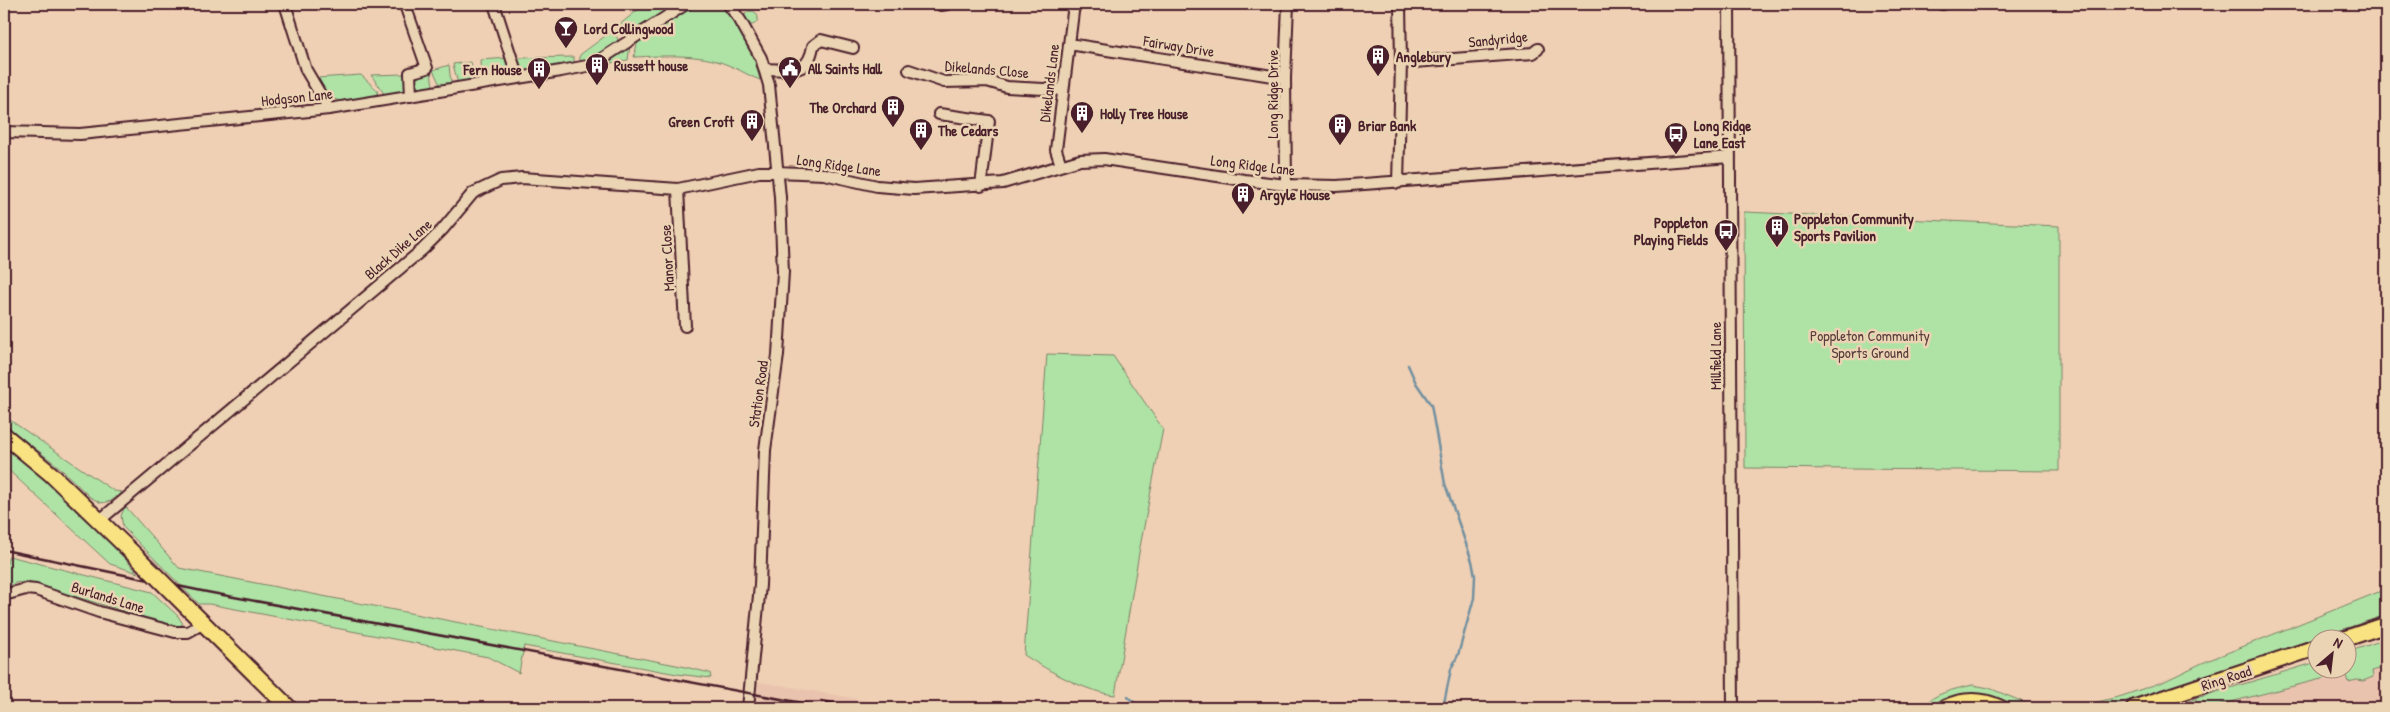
<svg xmlns="http://www.w3.org/2000/svg" width="2390" height="712" font-family="'Patrick Hand',sans-serif">
<rect width="100%" height="100%" fill="#efd0b4"/>
<filter id="ink" filterUnits="userSpaceOnUse"><feTurbulence type="fractalNoise" baseFrequency=".02" numOctaves="2"/><feDisplacementMap in="SourceGraphic" scale="10" xChannelSelector="R" yChannelSelector="G"/><feConvolveMatrix kernelMatrix="1 2 1 2 8 2 1 2 1" color-interpolation-filters="sRGB"/></filter>
<g filter="url(#ink)">
<path fill="#eac3ae" d="M2386 663V708H2207L2225 702Z
M758 682 780 685 907 708H794L756 700Z"/>
<path fill="#aee3a5" stroke="#7c8168" d="M645 4H678L631 34 625 33 618 26Z
M693 4H721C741 24 754 53 760 80 749 76 739 69 728 65 700 53 664 56 634 57L638 40Z
M744 18a7 7 0 1 1 14 0a7 7 0 1 1-14 0Z
M612 31 618 39 617 43 593 59 581 61 579 57 581 54Z
M630 45 628 60 605 64 604 62Z
M574 57V64L569 65 524 72 520 69 517 58Z
M509 58 511 73 509 75 481 79 480 60Z
M471 62 474 80 458 84 453 64Z
M449 65 451 84 441 87 433 70Z
M431 71 433 87 415 91 413 76Z
M405 74 406 93 385 95 371 75Z
M361 75 377 90 378 96 376 98C345 101 334 110 317 78Z
M1744 212 2059 226V471L1745 468Z
M1047 354 1113 356 1163 429 1140 547 1115 695C1086 692 1049 671 1024 655Z
M4 416 114 491 122 492 111 501 101 503 90 497 59 467 4 424Z
M4 444 71 501 138 573 110 564 4 466Z
M125 506 179 568 681 666 710 673 711 678 677 674 524 646 519 673 488 657 209 604H199L123 527 121 516Z
M9 556 152 592 178 616 183 624 177 627 27 582 15 583 4 589V572Z
M2386 589V615L2105 708H2073L2122 696 2165 681 2202 663Z
M2386 639V667L2372 671 2373 677 2363 681 2357 680 2348 682 2345 673 2207 708H2171L2200 697 2317 662 2318 670H2348V652Z
M1973 685 1989 688 2038 708H2011L1993 699 1939 705 1936 708H1921C1934 693 1954 689 1973 685Z"/>
<g fill="none" stroke-linecap="round" stroke-linejoin="round">
<path stroke="#7390a0" stroke-width="2.5" d="M1408 365 1416 383 1431 405 1445 484 1472 561 1475 576 1474 598 1458 655 1451 669 1443 708
M1128 697 1140 708"/>
<g stroke="#4a1f2b" stroke-width="14">
<path id="minor" d="M285 4 306 70 329 109
M494 4 518 78
M728 4 740 20 761 58 769 85 780 197 783 272 778 355 765 450 760 585 748 708
M1729 4 1733 708
M1942 4H1943
M941 5 947 4
M406 8 427 68 410 73 411 96
M1069 44 1285 78
M1401 63 1533 53 1538 49
M764 69C789 69 808 77 813 46L821 40 853 48
M909 70 944 82 987 81 1007 87 1063 90
M939 114 989 121 981 186
M4 132 80 134 329 109 561 71 592 65 686 4
M1061 165 1056 150 1074 4
M1398 183 1401 63 1400 4
M1286 185 1285 78 1288 4
M678 189 685 326
M100 520 422 250 443 229 473 193 501 180 522 178 678 189 759 172H777L824 174 877 186 914 189 1003 183 1080 160 1104 159 1244 180 1286 185 1337 186 1730 157
M4 595 26 589 36 590 99 612 175 632H188L204 623"/>
</g>
<g stroke="#4a1f2b" stroke-width="19">
<path id="highway" d="M4 435 51 474 140 560
M187 607 289 708
M2341 640 2386 625
M1945 708C1964 699 1981 699 2000 708
M2134 708 2318 647"/>
</g>
<use href="#minor" stroke="#ebd4b3" stroke-width="10"/>
<use href="#highway" stroke="#f8e281" stroke-width="15"/>
<path stroke="#4a1f2b" stroke-width="2.5" d="M4 550 207 592 829 708
M821 701 858 708"/>
<g stroke="#4a1f2b" stroke-width="19" stroke-linecap="butt">
<path id="highway-bridge" d="M140 560 187 607"/>
</g>
<use href="#highway-bridge" stroke="#f8e281" stroke-width="15"/>
</g>
</g>
<defs>
<g id="bar-pin" transform="scale(1.25)"><path d="M0 17L-7.5 6A9.5 9.5 0 1 1 7.5 6Z" fill="#4a1f2b" stroke="#ebd4b3"/><path d="M-6-5H6L.8 .8V4.5H3.5V6h-7V4.5H-.8V.8Z" fill="#fff"/></g>
<g id="building-pin" transform="scale(1.25)"><path d="M0 17L-7.5 6A9.5 9.5 0 1 1 7.5 6Z" fill="#4a1f2b" stroke="#ebd4b3"/><path d="M-4-6H4V6H1V3H-1V6H-4ZM-2.5-4.3h1.7v1.8h-1.7ZM.8-4.3h1.7v1.8H.8ZM-2.5-1h1.7V.8h-1.7ZM.8-1h1.7V.8H.8Z" fill="#fff"/></g>
<g id="civic-pin" transform="scale(1.25)"><path d="M0 17L-7.5 6A9.5 9.5 0 1 1 7.5 6Z" fill="#4a1f2b" stroke="#ebd4b3"/><path d="M-.6-6.5H3V-4.5H.6V-3L4-1V1h2V6H-6V1h2V-1L-.6-3ZM-1.2 2.5V6h2.4V2.5Z" fill="#fff"/></g>
<g id="bus-pin" transform="scale(1.25)"><path d="M0 17L-7.5 6A9.5 9.5 0 1 1 7.5 6Z" fill="#4a1f2b" stroke="#ebd4b3"/><path d="M-5-6H5V4H4V6H2V4H-2V6H-4V4H-5ZM-3.5-4V0h7V-4ZM-3.5 1.2v1.5H-2V1.2ZM2 1.2v1.5H3.5V1.2Z" fill="#fff"/></g>
</defs>
<g fill-rule="evenodd">
<use href="#bar-pin" x="566" y="28"/>
<use href="#building-pin" x="1378" y="56"/>
<use href="#building-pin" x="597" y="65"/>
<use href="#civic-pin" x="790" y="68"/>
<use href="#building-pin" x="539" y="69"/>
<use href="#building-pin" x="893" y="107"/>
<use href="#building-pin" x="1082" y="113"/>
<use href="#building-pin" x="752" y="121"/>
<use href="#building-pin" x="1340" y="125"/>
<use href="#building-pin" x="921" y="130"/>
<use href="#bus-pin" x="1676" y="134"/>
<use href="#building-pin" x="1243" y="194"/>
<use href="#building-pin" x="1777" y="227"/>
<use href="#bus-pin" x="1726" y="231"/>
</g>
<g text-anchor="middle" dominant-baseline="central" stroke-width="5" stroke-linejoin="round" paint-order="stroke">
<g font-size="15" font-weight="bold" fill="#4a1f2b" stroke="#ebd4b3" text-anchor="start">
<text x="584" y="28">Lord Collingwood</text>
<text x="1396" y="56">Anglebury</text>
<text x="614" y="65">Russett house</text>
<text x="808" y="68">All Saints Hall</text>
<text x="522" y="69" text-anchor="end">Fern House</text>
<text x="876" y="107" text-anchor="end">The Orchard</text>
<text x="1100" y="113">Holly Tree House</text>
<text x="734" y="121" text-anchor="end">Green Croft</text>
<text x="1358" y="125">Briar Bank</text>
<text x="1694" y="125">Long Ridge<tspan x="1694" dy="17">Lane East</tspan></text>
<text x="938" y="130">The Cedars</text>
<text x="1260" y="194">Argyle House</text>
<text x="1794" y="218">Poppleton Community<tspan x="1794" dy="17">Sports Pavilion</tspan></text>
<text x="1708" y="222" text-anchor="end">Poppleton<tspan x="1708" dy="17">Playing Fields</tspan></text>
</g>
<g font-size="15" fill="#4a1f2b" stroke="#ebd4b3">
<text transform="translate(1498 39) rotate(-6)">Sandyridge</text>
<text transform="translate(1179 46) rotate(9)">Fairway Drive</text>
<text transform="translate(987 69) rotate(5)">Dikelands Close</text>
<text transform="translate(1049 83) rotate(-83)">Dikelands Lane</text>
<text transform="translate(1272 94) rotate(-90)">Long Ridge Drive</text>
<text transform="translate(297 97) rotate(-6)">Hodgson Lane</text>
<text transform="translate(839 165) rotate(8)">Long Ridge Lane</text>
<text transform="translate(1253 165) rotate(7)">Long Ridge Lane</text>
<text transform="translate(398 249) rotate(-41)">Black Dike Lane</text>
<text transform="translate(667 258) rotate(-93)">Manor Close</text>
<text transform="translate(1715 356) rotate(-90)">Millfield Lane</text>
<text transform="translate(758 394) rotate(-82)">Station Road</text>
<text transform="translate(108 597) rotate(17)">Burlands Lane</text>
<text transform="translate(2226 678) rotate(-18)">Ring Road</text>
</g>
<g font-size="15" fill="#593c3d" stroke="#ebd4b3">
<text x="1870" y="335">Poppleton Community<tspan x="1870" dy="17">Sports Ground</tspan></text>
</g>
</g>
<rect width="2390" height="712" fill="none" stroke="#ebd4b3" stroke-width="20"/>
<rect x="10" y="10" width="2370" height="692" fill="none" stroke="#4a1f2b" stroke-width="2" filter="url(#ink)"/>
<g transform="translate(2332 654) rotate(28)"><circle r="24" fill="#ebd4b3" stroke="#ab8c7d"/>
<path d="M0-4L9 19L0 12L-9 19Z" fill="#4a1f2b"/>
<text y="-8" font-size="14" font-weight="bold" text-anchor="middle" fill="#4a1f2b">N</text>
</g>
</svg>
